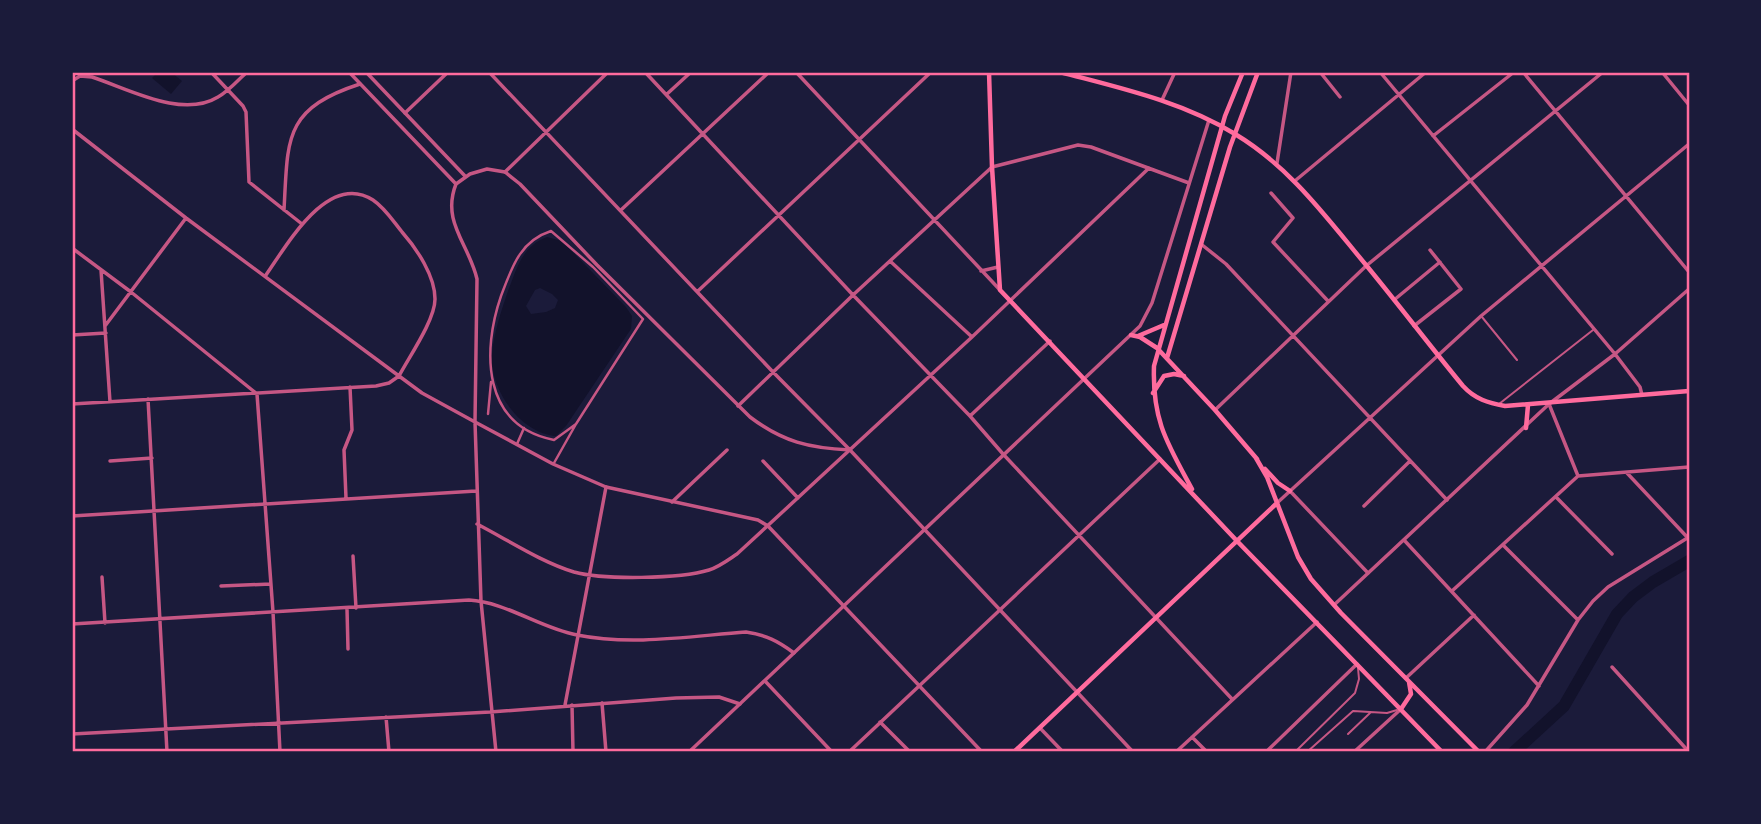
<svg xmlns="http://www.w3.org/2000/svg" width="1761" height="824" font-family="'DM Sans',sans-serif">
<rect width="100%" height="100%" fill="#1b1b3a"/>
<path fill="#12122b" fill-rule="evenodd" d="M158 72H171L182 81 171 94 152 78Z
M547 237 562 241 626 307 632 316 631 329 566 426 556 436C520 433 489 389 492 354 494 332 501 312 508 291 517 268 522 246 547 237ZM540 288 552 294 558 300 555 308 546 312 531 314 526 306 535 290Z"/>
<g fill="none" stroke-linecap="round" stroke-linejoin="round">
<path stroke="#12122b" stroke-width="12" d="M1514 752 1564 706 1617 614 1633 597 1653 582 1689 561"/>
<path stroke="#c65784" stroke-width="2" d="M1482 317 1517 360
M1499 404 1593 330
M1348 734 1370 713
M1295 752 1355 693 1359 679 1358 668
M1307 752 1353 711 1387 713 1397 710"/>
<path stroke="#c65784" stroke-width="2.5" d="M488 414 491 382
M517 444 524 428
M554 463 576 424 643 319 593 267 551 231C520 241 512 267 501 296 482 351 482 426 554 440L576 424"/>
<path stroke="#c65784" stroke-width="3.5" d="M211 72 243 106 246 112 249 182 302 224
M489 72 773 372 850 450
M645 72 853 295 970 416 1003 454 1232 699
M796 72 1000 290
M1320 72 1340 97
M1380 72 1615 354 1640 387 1642 395
M1523 72 1689 272
M72 81 80 76 92 77C129 89 182 119 218 97 229 91 238 80 247 72
M667 94 691 72
M1162 100 1175 72
M405 113 448 72
M72 129 186 218 399 376 422 393 475 422 481 601 496 752
M1433 136 1514 72
M1277 163 1291 72
M505 172 608 72
M1296 180 1426 72
M1271 193 1293 218 1273 242 1328 301
M284 210C288 139 283 109 360 84
M621 210 769 72
M1201 244 1226 264 1447 500
M72 248 131 292 257 394 273 612 280 752
M890 261 972 337
M101 270 110 402
M981 271 998 267
M698 291 931 72
M1394 300 1440 262
M105 326 186 218
M1414 326 1461 289 1430 250
M72 335 106 333
M148 399 167 752
M72 404 376 386 389 383 399 376C409 357 435 320 435 299 435 276 417 249 402 232 393 221 385 208 373 200 328 171 287 245 266 275
M738 406 853 295 992 167 1078 145 1091 147 1189 183
M1215 410 1366 266 1603 72
M970 416 1050 341
M110 461 152 458
M763 461 798 498
M1627 473 1688 538
M1578 476 1549 404 1615 354 1689 289
M1290 491 1368 573
M1556 497 1612 554
M346 498 344 450 352 430 350 387
M672 502 727 450
M1277 503 1481 316 1689 144
M1364 506 1410 461
M72 516 476 491
M477 524C508 540 541 562 574 572 603 580 680 579 709 570 719 567 728 560 737 554L972 337 1149 168
M1404 540 1539 686
M1504 546 1578 620
M353 556 356 608
M102 577 105 623
M221 586 271 584
M1452 591 1578 476 1689 467
M347 609 348 649
M72 624 469 600C506 602 540 628 577 635 632 646 691 636 746 632 766 635 778 641 794 653
M1612 667 1689 752
M1406 678 1474 615
M765 681 832 752
M1077 692 1133 752
M602 703 606 752
M565 705 606 487
M572 705 573 752
M386 717 389 752
M880 722 910 752
M1040 728 1063 752
M72 734 490 712 676 698 719 697 740 704
M1192 737 1207 752
M849 752 1160 459
M1176 752 1317 622
M1266 752 1357 664
M1354 752 1401 709
M1485 752 1527 705 1578 620 1593 601 1608 587 1689 537"/>
<path stroke="#c65784" stroke-width="3.5" d="M349 72 456 184
M366 72 465 176
M1662 72 1689 105
M1334 605 1549 404
M689 752 1140 326 1152 303 1209 120
M982 752 768 526 758 520 606 487 553 464 475 422 477 279C469 244 441 222 456 184L470 174 487 169 505 172 520 184 597 265 750 417C783 442 809 448 850 450L1077 692"/>
<path stroke="#ff6b9d" stroke-width="4.5" d="M989 72 992 167 1000 290 1237 541 1442 752
M1060 72C1120 88 1181 101 1235 134 1290 167 1326 217 1366 265 1399 305 1430 346 1463 386 1475 399 1488 403 1505 406L1689 391
M1131 335 1140 337 1157 348 1215 410 1257 459
M1138 336 1164 325
M1167 358 1230 147 1258 72
M1153 393 1164 376 1174 374 1184 376
M1526 428 1528 405
M1256 458 1267 477 1298 557 1311 579 1341 613 1479 752
M1265 469 1278 483 1290 491
M1192 489C1167 443 1152 420 1154 366L1225 116 1243 72
M1401 709 1411 694 1409 682
M1014 752 1277 503"/>
</g>
<rect width="1761" height="824" fill="none" stroke="#1b1b3a" stroke-width="147"/>
<rect x="74" y="74" width="1614" height="676" fill="none" stroke="#ff6b9d" stroke-width="2.5"/>
</svg>
